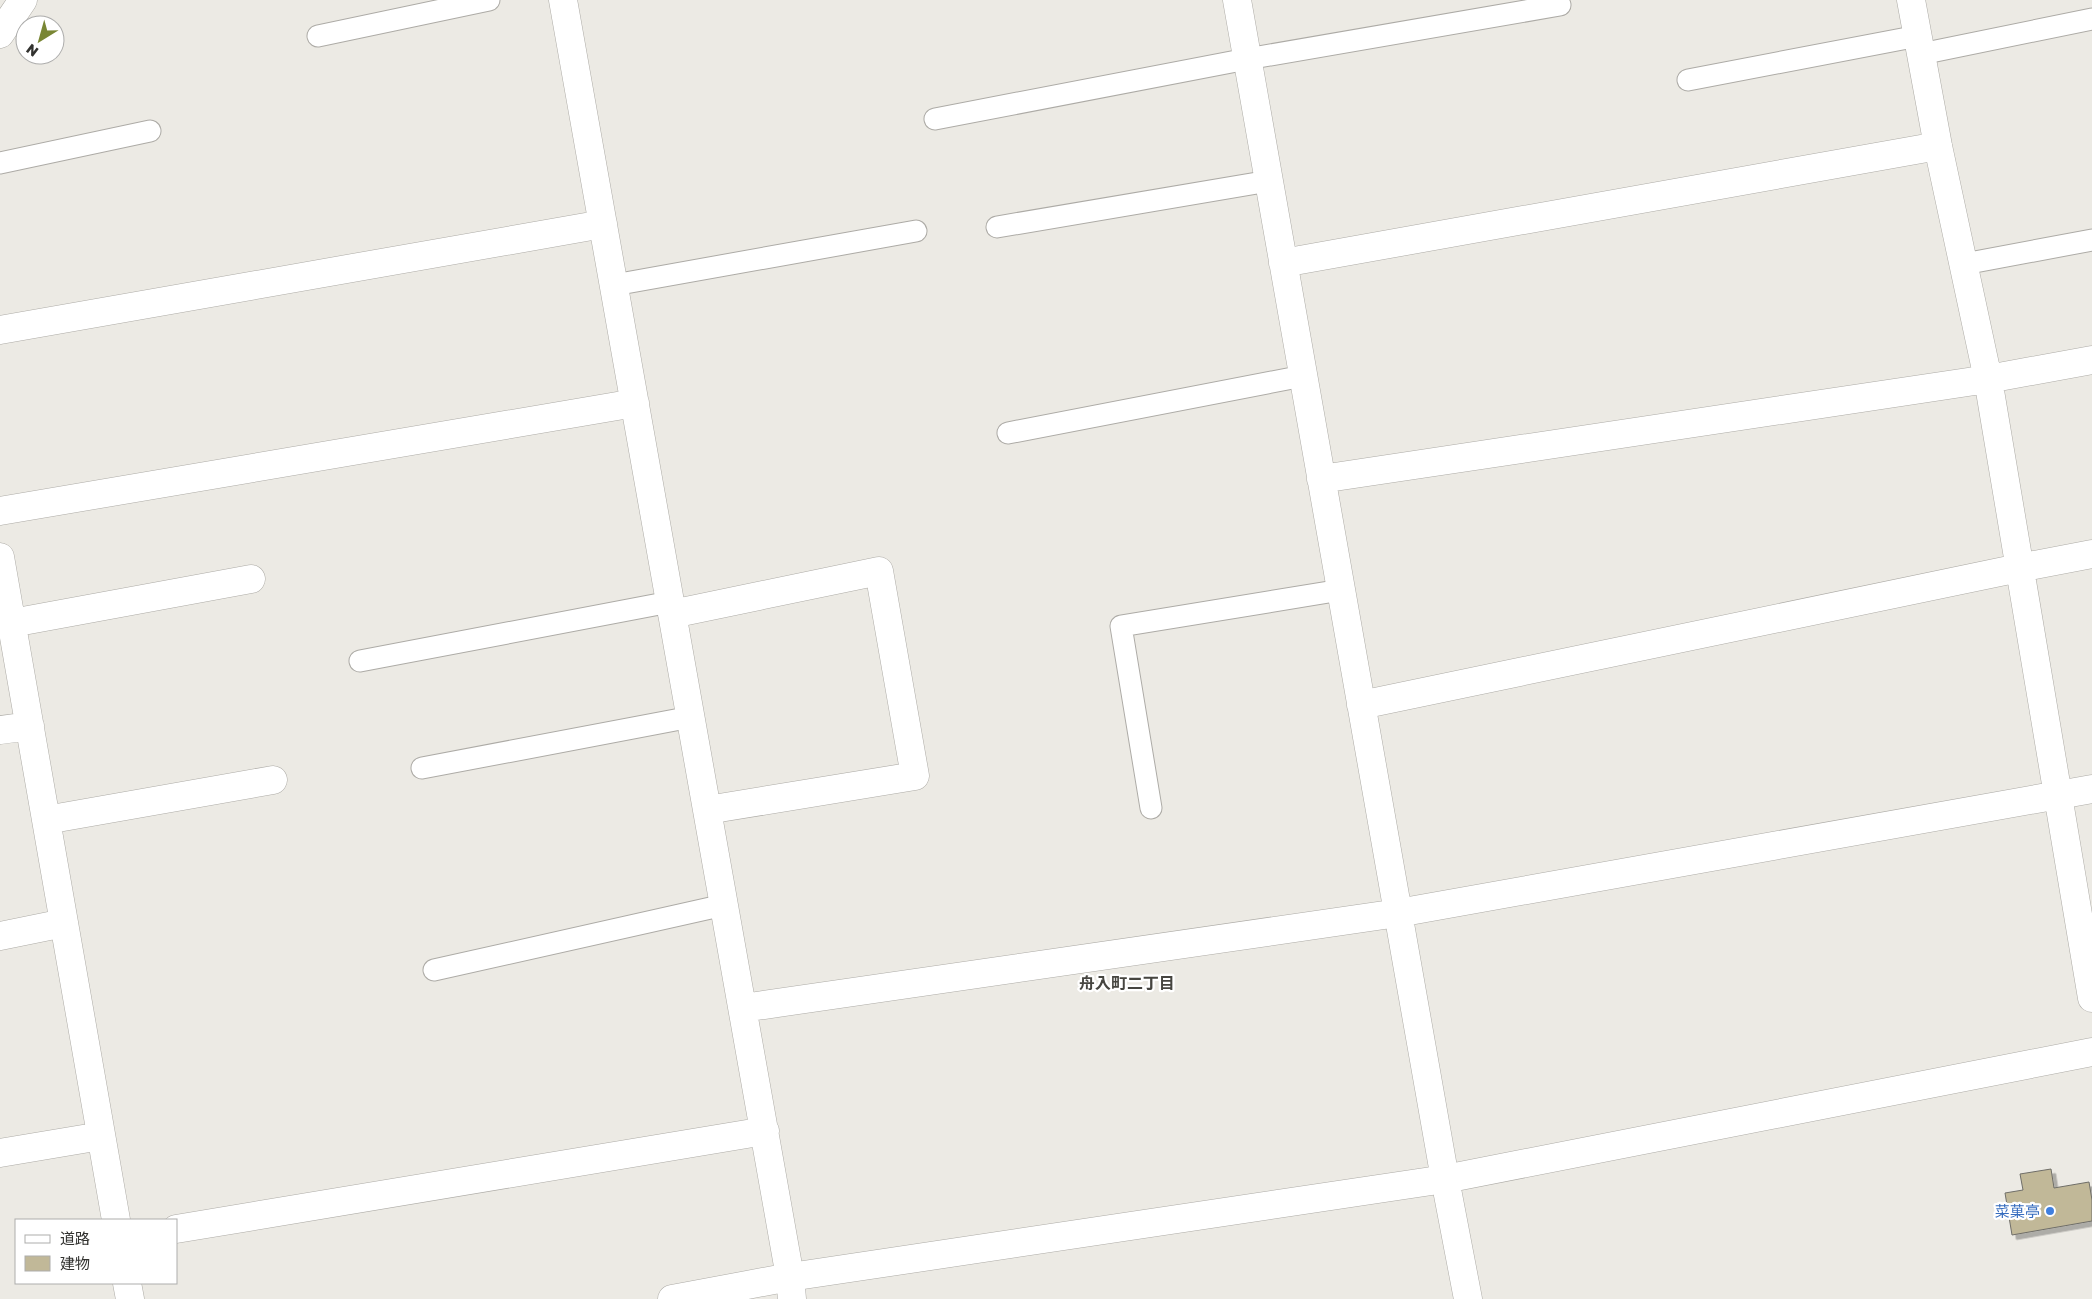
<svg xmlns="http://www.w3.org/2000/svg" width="2092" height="1299" font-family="'Golos Text','Noto Sans JP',sans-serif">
<defs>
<filter id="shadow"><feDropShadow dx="4.5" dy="4.5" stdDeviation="0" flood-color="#0004"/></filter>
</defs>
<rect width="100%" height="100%" fill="#eceae4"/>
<path fill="#c1b898" stroke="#6f6e68" filter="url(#shadow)" d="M2051 1169 2054 1188 2089 1182 2092 1200V1221L2012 1235 2005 1193 2023 1190 2020 1174Z"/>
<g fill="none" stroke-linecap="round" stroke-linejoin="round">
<g stroke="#adaba6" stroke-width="23">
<path id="service" d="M318 36 489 0
M1921 54 2092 19
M1688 80 1918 36
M935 119 1247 59 1560 5
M0 163 150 131
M997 227 1269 181
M1964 264 2092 240
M614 285 916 231
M1008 433 1303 376
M360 661 670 602
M422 768 691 717
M1151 808 1121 626 1341 590
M434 970 724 905"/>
</g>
<g stroke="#adaba6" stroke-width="29">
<path id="minor" d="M563 0 790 1277 792 1299
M1237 0 1445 1179
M1911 0 1938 146 1988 379 2092 998
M0 34 23 0
M1283 263 1938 146
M0 330 603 224
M1321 479 1988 379 2092 360
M0 511 635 403
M0 557 116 1220
M672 614 879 571 915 776 707 810
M12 623 251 579
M1361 705 2019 568 2092 554
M0 730 30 726
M46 820 273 780
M0 936 64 923
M743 1008 1398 913 2092 789
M0 1153 101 1136
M176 1229 765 1131
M127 1283 130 1299"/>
</g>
<g stroke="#adaba6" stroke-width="29">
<path id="tertiary" d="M1445 1179 1468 1299
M672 1299 790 1277 1445 1179 2092 1052"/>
</g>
<use href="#service" stroke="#fff" stroke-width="21"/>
<use href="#minor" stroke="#fff" stroke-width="28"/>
<use href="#tertiary" stroke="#fff" stroke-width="28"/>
</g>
<circle fill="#3f7fe0" stroke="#fff" stroke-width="2" cx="2050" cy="1211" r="5"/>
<g text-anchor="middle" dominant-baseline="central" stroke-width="4.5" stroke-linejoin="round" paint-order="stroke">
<g font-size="15" fill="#366cbe" stroke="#fff" text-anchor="end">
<text x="2040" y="1211">菜菓亭</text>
</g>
<g font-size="16" font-weight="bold" fill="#464540" stroke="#fff">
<text x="1127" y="983">舟入町二丁目</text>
</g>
</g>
<rect x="15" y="1219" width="162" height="65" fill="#ffffff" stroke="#adadac"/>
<rect x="25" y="1235" width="25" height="8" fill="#ffffff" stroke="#adadac"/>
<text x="60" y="1244" font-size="15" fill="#32322f">道路</text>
<rect x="25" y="1256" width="25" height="15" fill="#c1b898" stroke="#adadac"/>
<text x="60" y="1269" font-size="15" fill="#32322f">建物</text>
<g transform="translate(40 40) rotate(217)"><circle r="24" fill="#ffffff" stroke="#adadac"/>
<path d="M0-4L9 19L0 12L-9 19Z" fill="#798634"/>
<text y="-8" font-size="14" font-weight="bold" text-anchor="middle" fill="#32322f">N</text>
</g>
</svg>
